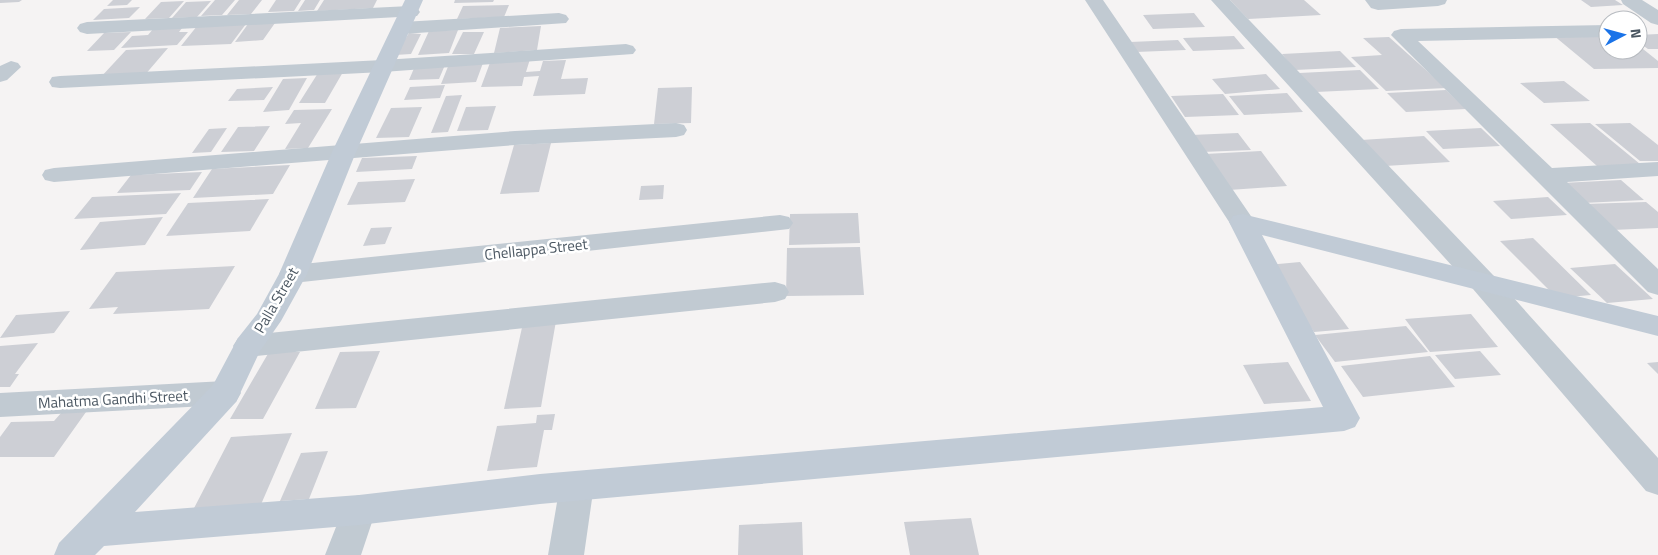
<svg xmlns="http://www.w3.org/2000/svg" width="1658" height="555" font-family="'Titillium Web',sans-serif">
<rect width="100%" height="100%" fill="#f5f3f3"/>
<path fill="#cdcfd5" d="M0 0H22L19 2 0 3Z
M113 0H132L127 5 107 6Z
M215 0H235L222 15 201 16Z
M239 0H262L251 14 227 15Z
M276 0H301L294 11 268 12Z
M305 0H320L314 10 298 11Z
M324 0H377L373 8 317 11Z
M455 0H494L493 2 454 3Z
M1230 0H1304L1321 15 1248 19Z
M1581 0H1615L1623 5 1591 7Z
M184 1 169 18 145 19 161 2Z
M211 1 197 17 172 18 186 2Z
M509 5 504 17 457 19 463 6Z
M140 7 129 18 93 20 104 9Z
M1194 13 1205 27 1153 29 1143 15Z
M275 23 263 40 235 42 248 24Z
M246 24 231 44 181 46 197 26Z
M541 26 537 50 494 53 500 28Z
M182 28 179 32H188L177 45 121 48 132 36 148 35 153 29Z
M458 30 449 53 418 55 429 31Z
M131 32 114 50 87 51 104 33Z
M463 32H484L474 54H452Z
M409 33 421 34 411 54 395 55Z
M1608 34V50H1638V45L1658 61V68L1594 69 1553 35Z
M1658 34V49H1648L1638 42V35Z
M1234 36 1245 49 1193 51 1183 38Z
M1389 37 1446 88 1386 91 1351 57 1382 55 1363 38Z
M1178 40 1186 50 1136 52 1130 42Z
M168 48 144 76 100 78 126 50Z
M1340 51 1356 67 1295 70 1282 54Z
M530 59 526 72 540 71 543 61 566 60 561 79 588 78 585 94 533 96 539 76 524 77 522 86 481 87 491 60Z
M483 63 476 82 441 84 449 64Z
M445 65 439 79 409 80 415 66Z
M1360 70 1379 89 1316 92 1299 73Z
M343 72 325 103H299L318 73Z
M1266 74 1280 89 1225 94 1212 79Z
M307 78 289 110 263 112 283 79Z
M1564 81 1590 101 1544 103 1520 83Z
M445 85 440 98 404 100 410 87Z
M273 87 264 100 228 101 237 89Z
M692 87 691 123 654 124 658 88Z
M1446 90 1466 109 1406 112 1387 93Z
M1287 93 1303 112 1244 115 1229 96Z
M1223 94 1239 115 1185 117 1171 96Z
M462 95 448 132 431 133 446 96Z
M496 106 488 130 457 131 466 107Z
M422 107 409 137 376 138 391 108Z
M332 109 308 148 285 149 301 123 285 124 294 110Z
M1590 123 1640 164 1597 166 1550 124Z
M1630 123 1658 145V161H1640L1595 124Z
M270 126 254 151 221 152 238 127Z
M227 128 211 152 192 153 209 129Z
M1481 128 1500 146 1443 149 1426 131Z
M1238 133 1251 150 1202 152 1191 135Z
M1424 136 1450 162 1385 166 1361 140Z
M551 143 539 192 500 194 514 145Z
M1261 151 1287 186 1229 190 1205 154Z
M417 156 412 169 356 172 362 158Z
M290 165 273 194 193 198 212 169Z
M202 172 190 190 117 193 131 175Z
M415 179 405 202 347 205 358 182Z
M1621 180 1644 200 1583 203 1562 183Z
M664 185 663 199 639 200 641 186Z
M181 193 166 214 74 219 92 197Z
M1548 197 1567 215 1511 219 1493 201Z
M269 199 250 231 166 236 188 203Z
M1646 202 1658 212V228L1612 230 1585 204Z
M858 213 860 243 789 245 790 214Z
M163 217 145 245 80 250 100 222Z
M392 227 385 244 363 246 371 228Z
M1533 238 1591 295 1557 298 1500 241Z
M860 247 864 295 786 296 787 248Z
M1300 262 1349 329 1314 332 1268 265Z
M1615 264 1653 299 1607 303 1570 268Z
M235 266 209 309 113 314 118 307 89 309 116 272Z
M70 311 54 333 0 338 16 315Z
M1471 314 1498 347 1430 352 1405 319Z
M556 321 541 407 504 409 523 323Z
M1406 326 1428 352 1335 362 1315 335Z
M38 343 15 374H19L10 387H0V346Z
M380 351 356 408 315 409 340 352Z
M1480 351 1501 375 1455 379 1435 355Z
M269 352H300L263 419H230Z
M1430 356 1455 387 1363 397 1341 366Z
M1288 362 1311 401 1264 404 1243 365Z
M1658 362V374L1647 363Z
M62 412H86L54 457H0V437L11 422 54 421Z
M555 414 552 430H544L537 467 487 471 497 426 536 423 537 415Z
M292 433 259 509 192 512 231 437Z
M328 451 309 499 280 501 301 453Z
M971 518 979 555H910L904 522Z
M802 522 803 555H738L739 525Z"/>
<g fill="none" stroke-linecap="round" stroke-linejoin="round">
<path fill="#c1cad2" fill-rule="evenodd" d="M1085 0H1103L1255 222 1251 228 1242 230 1233 228Z
M1211 0H1230L1493 275 1658 458V495L1646 491 1473 289Z
M1365 0H1447L1445 4 1438 6 1378 10 1371 8Z
M1621 0H1642L1658 10V25L1651 23 1623 4Z
M410 6 417 8 420 12 417 16 87 34 80 32 77 28 80 24 87 22Z
M559 13 566 15 569 19 566 23 402 34 395 32 392 28 395 24 402 22Z
M1608 25V37L1418 41 1552 168 1658 162V176L1567 182 1658 269V295L1648 292 1391 35 1394 31 1401 29Z
M626 44 633 46 636 50 633 54 383 72 60 88 52 87 49 82 52 77 60 76 383 60Z
M11 61 18 63 21 67 7 80 0 82V66Z
M676 123 684 125 687 130 684 135 676 137 515 145 54 182 45 180 42 175 45 170 54 168 515 131Z
M780 215 789 217 793 223 789 229 293 283 283 281 279 274 283 267 293 265Z
M775 282 785 285 789 292 785 299 775 302 248 357 238 354 233 346 238 338 248 335Z
M225 381 236 384 241 393 236 402 225 405 0 417V393Z
M577 471 589 475 594 485 584 555H548L560 485 565 475Z
M359 495 371 499 376 510 361 555H325L347 499Z"/>
<path fill="#c1cbd6" fill-rule="evenodd" d="M405 0H423L356 152 307 274 281 321 260 351 236 402 135 512 359 495 540 474 1323 407 1229 222 1233 216 1242 214 1658 316V336L1262 235 1360 418 1355 427 1344 431 540 504 359 525 104 546 95 555H54L59 543 213 385 238 338 257 314 279 274 332 152Z"/>
</g>
<g text-anchor="middle" dominant-baseline="central" stroke-width="5" stroke-linejoin="round" paint-order="stroke">
<g font-size="15" fill="#4a5661" stroke="#fff">
<text transform="translate(536 249) rotate(-6)">Chellappa Street</text>
<text transform="translate(276 300) rotate(-60)">Palla Street</text>
<text transform="translate(113 399) rotate(-3)">Mahatma Gandhi Street</text>
</g>
</g>
<g transform="translate(1623 35) rotate(84)"><circle r="24" fill="#ffffff" stroke="#b7bbc0"/>
<path d="M0-4L9 19L0 12L-9 19Z" fill="#1a73e8"/>
<text y="-8" font-size="14" font-weight="bold" text-anchor="middle" fill="#4a5661">N</text>
</g>
</svg>
